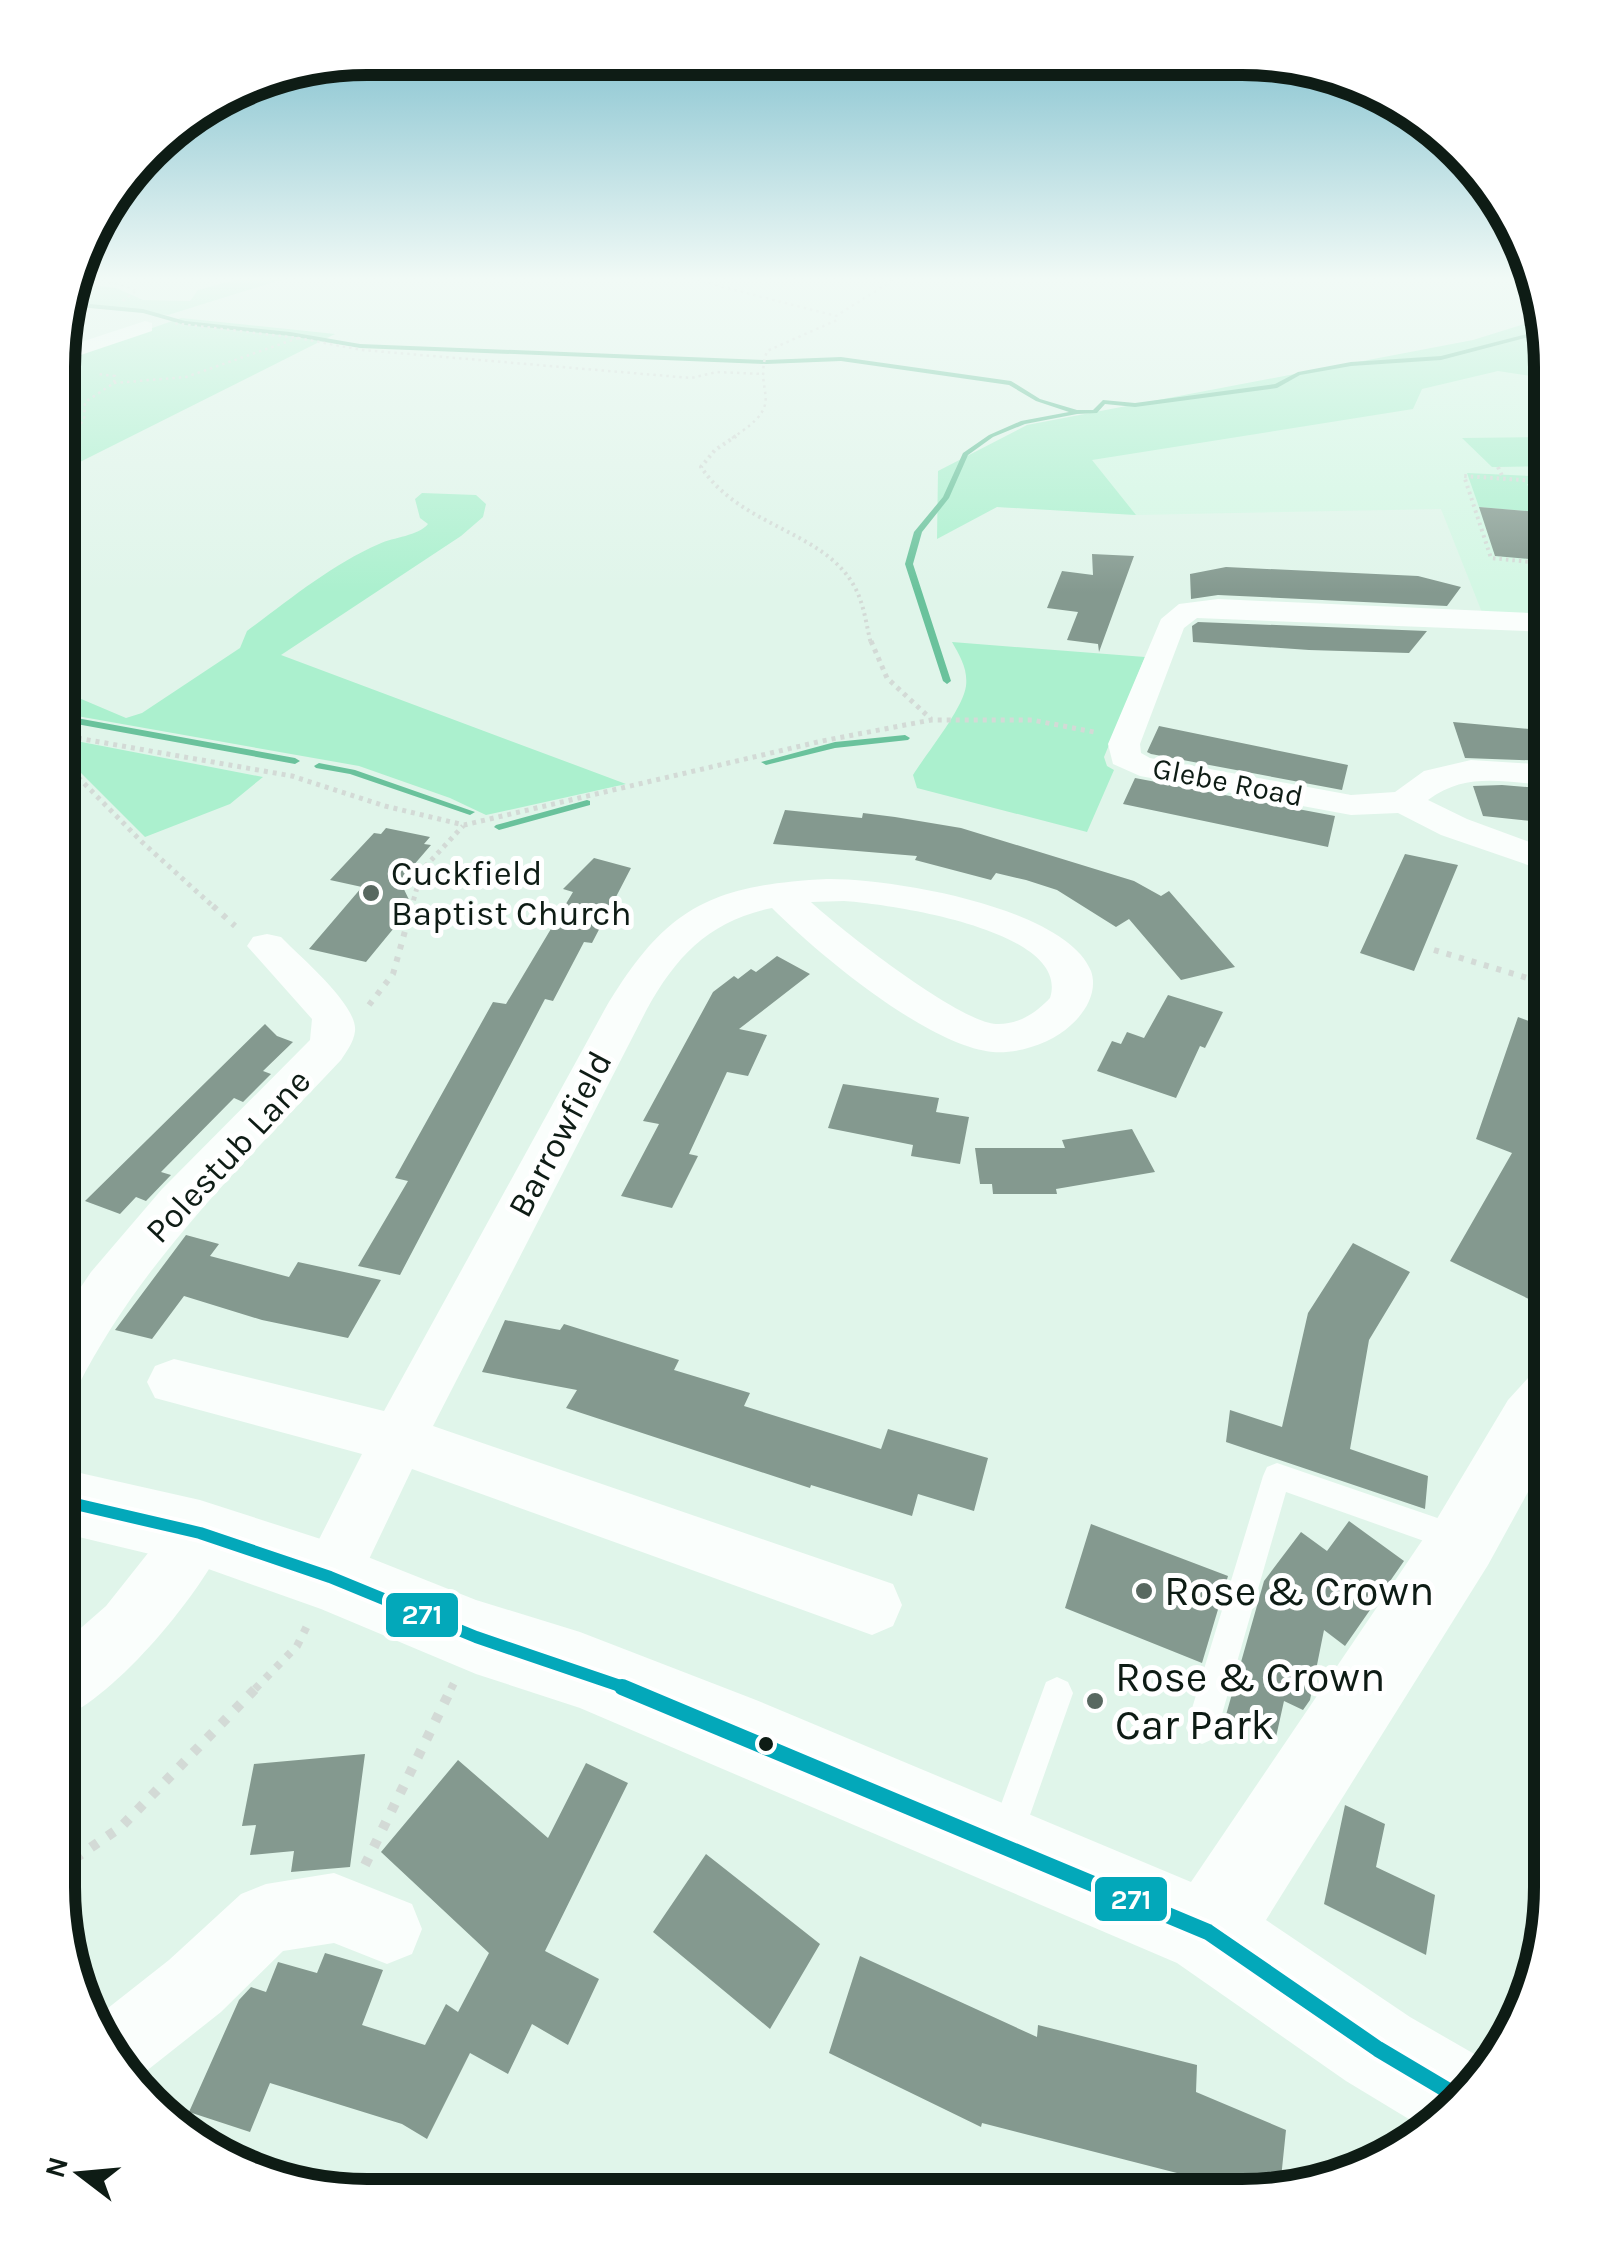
<svg xmlns="http://www.w3.org/2000/svg" width="1609" height="2254" font-family="Karla,sans-serif">
<rect width="100%" height="100%" fill="#e0f5ea"/>
<path fill="#d3f7e4" d="M1551 366V623L1485 620 1441 509 1136 515 997 507 1027 425 1333 375Z"/>
<path fill="#abf0ce" d="M246 277H290L168 315 67 305 75 283 116 288 143 300 190 301 198 290Z
M181 318 335 334 60 472V360Z
M1540 319 1551 379 1498 371 1422 389 1413 409 1092 460 1136 515 997 507 937 539 938 471 1027 425 1473 340Z
M1551 437V466L1498 467H1492L1462 438Z
M1467 473 1551 477V485L1527 484 1538 512 1479 507Z
M422 493 476 495 486 504 483 517 461 536 281 655 626 784 486 815 450 798 359 766 60 713V690L126 718 142 713 240 648 247 631C289 600 331 565 379 544 394 537 418 536 428 524L420 518 415 499Z
M952 642 1145 657 1104 757 1107 766 1114 770 1087 832 917 788 913 775C926 754 963 709 966 686 968 669 960 656 952 642Z
M66 739 263 777 230 804 145 837 59 751 60 741Z"/>
<g fill="none" stroke-linecap="round" stroke-linejoin="round">
<path fill="#6ac29c" fill-rule="evenodd" d="M68 302 143 309 185 321 290 332 360 344 766 360 841 357 1011 381 1040 399 1077 410H1093L1103 400 1135 403 1275 384 1298 372 1351 362 1441 356 1543 330 1544 333 1441 360 1351 366 1300 375 1277 388 1135 407 1105 404 1097 413 1077 414 1025 424 993 437 968 455 949 498 922 532 913 564 951 681 947 684 943 681 905 564 914 532 943 497 963 453 989 435 1021 421 1069 412 1036 401 1009 385 841 361 766 364 360 348 290 336 185 325 143 313 68 306Z
M60 715 295 758 300 761 295 764 60 721Z
M905 735 910 738 908 740 835 748 766 765 761 762 835 742Z
M319 763 355 770 475 812 470 815 467 814 350 774 316 768 314 766Z
M587 800 590 801V805L499 830 494 827 496 825Z"/>
</g>
<path fill="#84998f" d="M1479 507 1551 513V561L1495 556Z
M1092 554 1134 556 1099 652 1098 644 1067 640 1078 612 1047 608 1062 571 1093 575Z
M1226 567 1418 576 1461 587 1447 606 1218 595 1191 599 1190 574Z
M1198 622 1427 631 1409 653 1309 650 1193 642 1192 626Z
M1453 722 1551 731V761L1465 758Z
M1159 726 1348 765 1342 790 1151 754 1147 752Z
M1135 778 1335 816 1328 847 1123 804Z
M1502 785 1551 789V823L1483 816 1473 786Z
M785 810 862 818 863 813 895 817 961 828 1134 881 1161 896 1169 891 1235 967 1181 980 1129 919 1116 927 1057 890 1026 880 996 873 991 880 915 860 917 856 773 844Z
M386 828 430 837 424 844 431 845 400 881 412 906 366 962 309 949 362 887 330 880 374 833 381 834Z
M1405 854 1458 865 1414 971 1360 953Z
M594 858 631 868 592 943 584 942 553 1001 545 999 400 1275 358 1266 408 1181 395 1178 493 1002 506 1004 573 892 563 889Z
M777 956 810 974 739 1029 767 1035 748 1076 727 1072 689 1154 698 1156 672 1208 621 1196 659 1124 643 1121 713 992 734 976 738 979 751 969 756 972Z
M1168 995 1223 1012 1205 1048 1200 1046 1176 1098 1097 1071 1112 1041 1121 1044 1127 1032 1144 1038Z
M1518 1017 1551 1029V1260L1531 1300 1450 1261 1512 1153 1476 1139Z
M265 1024 277 1036 293 1042 263 1071 271 1074 243 1102 234 1098 161 1172 171 1175 146 1201 136 1197 120 1214 85 1201Z
M843 1084 939 1098 936 1112 969 1117 960 1164 911 1156 913 1145 828 1128Z
M1132 1129 1155 1172 1056 1189 1057 1194H993L992 1184H980L975 1148H1065L1062 1140Z
M186 1235 219 1244 210 1256 289 1277 298 1262 381 1280 348 1338 262 1320 184 1296 152 1339 115 1330Z
M1353 1243 1410 1272 1369 1340 1350 1449 1428 1476 1425 1509 1226 1442 1230 1410 1282 1427 1308 1313Z
M505 1320 560 1330 564 1324 679 1360 674 1370 750 1393 744 1406 881 1449 888 1429 988 1458 974 1511 918 1494 912 1516 811 1485 810 1488 566 1408 577 1390 482 1372Z
M1349 1521 1404 1561 1345 1646 1324 1630 1310 1700 1303 1710 1284 1701 1276 1737 1226 1715 1264 1581 1301 1532 1327 1551Z
M1091 1524 1228 1576 1202 1663 1065 1608Z
M365 1754 350 1867 291 1872 294 1851 250 1855 256 1825 242 1826 254 1764Z
M458 1760 548 1838 586 1763 628 1783 545 1951 599 1979 568 2045 532 2024 508 2074 470 2053 427 2139 402 2124 270 2083 250 2132 189 2112 239 2000 251 1987 266 1992 278 1962 317 1973 325 1953 383 1970 362 2025 425 2045 446 2004 458 2012 489 1953 381 1852Z
M1345 1805 1385 1824 1376 1867 1435 1895 1426 1955 1324 1904Z
M706 1854 820 1944 770 2029 653 1932Z
M860 1956 1037 2037 1038 2025 1197 2065 1196 2092 1286 2130 1280 2188 1244 2196 1216 2183 982 2123 981 2127 829 2053Z"/>
<g fill="none" stroke-linecap="round" stroke-linejoin="round">
<path stroke="#d3dad6" stroke-width="2.5" stroke-dasharray="2.5 4" stroke-linecap="butt" d="M684 277 836 316
M76 279 102 280 137 290 119 304
M298 338 362 350 691 378 717 372 764 374
M114 383 186 377 298 338 171 323
M67 438 84 420 85 402 114 383 115 376 97 374
M732 438C790 401 752 396 767 351L837 320 836 316 898 277"/>
<path stroke="#d3dad6" stroke-width="4" stroke-dasharray="2.5 4" stroke-linecap="butt" d="M736 436 715 450 701 467C741 527 821 530 853 584 864 602 866 624 871 644
M60 446 70 436
M1498 467 1503 478
M1551 482 1464 476 1491 558 1551 564"/>
<path stroke="#d3dad6" stroke-width="5" stroke-dasharray="4 5" stroke-linecap="butt" d="M871 641 887 678 931 719
M60 735 292 776 385 806 464 825 822 741 931 720H1032L1094 732
M59 758 142 842 216 909
M411 909 422 870 463 826"/>
<path stroke="#d3dad6" stroke-width="6" stroke-dasharray="5 8" stroke-linecap="butt" d="M213 906 235 926
M1434 950 1551 985
M1551 985 1544 1005 1551 1007
M369 1005 393 974 412 906"/>
<path stroke="#d3dad6" stroke-width="8" stroke-dasharray="6 9" stroke-linecap="butt" d="M255 1689 297 1646 308 1624
M451 1689 454 1683"/>
<path stroke="#d3dad6" stroke-width="10" stroke-dasharray="8 12" stroke-linecap="butt" d="M365 1865 452 1687
M58 1870 121 1827 257 1687"/>
<path fill="#fafefc" fill-rule="evenodd" d="M1277 1463 1455 1524 1465 1528 1470 1538 1465 1548 1455 1552 1286 1492 1218 1728 1213 1739 1202 1744 1191 1739 1186 1728 1263 1476 1267 1467Z
M1057 1677 1068 1682 1073 1693 1018 1849 1006 1854 994 1849 989 1837 1046 1682Z"/>
<path fill="#fafefc" fill-rule="evenodd" d="M145 321 152 323V331L60 362V349Z
M1218 599 1551 614V632L1197 618 1184 628 1140 744 1141 753 1150 758 1351 795 1395 792 1424 771 1471 760 1551 765V785C1505 783 1467 771 1428 800L1467 819 1551 850V873L1441 835 1398 813 1351 815 1140 776 1113 764 1108 744 1161 619 1179 604Z
M827 879C890 878 1065 907 1091 971 1098 991 1086 1012 1071 1025 1052 1043 1019 1054 993 1052 928 1046 818 954 772 908 710 921 677 955 647 1009L433 1426 893 1584 902 1605 893 1626 872 1635 412 1469 351 1597 330 1606 309 1597 300 1577 362 1454 155 1398 147 1382 155 1366 174 1359 384 1411 605 1009C665 908 710 885 827 879ZM844 901C889 904 1072 930 1050 998 1036 1013 1018 1025 996 1024 959 1022 841 930 811 902Z
M267 934 281 937C299 956 358 1005 355 1031 354 1042 346 1052 341 1060 244 1163 141 1261 77 1388L58 1395V1321L91 1272 162 1189 310 1040 312 1019 247 946 253 937Z
M200 1506 221 1514 229 1533C203 1591 117 1697 58 1720V1648L106 1606 179 1514Z
M334 1873 412 1904 422 1929 412 1954 387 1964 334 1943 283 1951 221 2012 135 2080 89 2023 169 1960 241 1894 266 1884Z"/>
<path fill="#fafefc" fill-rule="evenodd" d="M1551 1369V1450L1488 1565 1266 1920 1410 2017 1490 2063 1491 2066 1422 2127 1346 2081 1177 1963 580 1708 476 1674 321 1609 200 1566 58 1532V1468L200 1500 330 1542 476 1600 580 1632 756 1700 1191 1882 1438 1517 1508 1400 1528 1378Z"/>
<g stroke="#fff" stroke-width="20">
<path id="bus-1-far1" d="M58 1500 200 1533 330 1577 476 1637 629 1689"/>
</g>
<g stroke="#fff" stroke-width="24">
<path id="bus-1" d="M622 1687 1208 1932 1378 2049 1457 2096"/>
</g>
<use href="#bus-1-far1" stroke="#03a8ba" stroke-width="12"/>
<use href="#bus-1" stroke="#03a8ba" stroke-width="16"/>
</g>
<linearGradient id="sky" x2="0" y2="1"><stop stop-color="#75baca"/><stop offset="0.47" stop-color="#f1faf6"/><stop offset="1" stop-color="#f1faf6" stop-opacity="0"/></linearGradient>
<rect width="1609" height="593" fill="url(#sky)"/>
<g fill="#586860" stroke="#fff" stroke-width="4">
<circle cx="371" cy="893" r="10"/>
<circle cx="1144" cy="1591" r="10"/>
<circle cx="1095" cy="1701" r="10"/>
</g>
<circle fill="#0e1c15" stroke="#fff" stroke-width="4" cx="766" cy="1744" r="9"/>
<g text-anchor="middle" dominant-baseline="central" stroke-width="10" stroke-linejoin="round" paint-order="stroke">
<g font-size="30" fill="#0e1c15" stroke="#fff">
<text transform="translate(1228 782) rotate(11)">Glebe Road</text>
</g>
<g font-size="35" fill="#0e1c15" stroke="#fff" text-anchor="start">
<text x="391" y="873">Cuckfield<tspan x="391" dy="40">Baptist Church</tspan></text>
</g>
<g font-size="35" fill="#0e1c15" stroke="#fff">
<text transform="translate(560 1134) rotate(-62)">Barrowfield</text>
<text transform="translate(228 1156) rotate(-47)">Polestub Lane</text>
</g>
<g font-size="42" fill="#0e1c15" stroke="#fff" text-anchor="start">
<text x="1164" y="1591">Rose &amp; Crown</text>
<text x="1115" y="1677">Rose &amp; Crown<tspan x="1115" dy="48">Car Park</tspan></text>
</g>
</g>
<path d="M0 0H1609V2254H0ZM367 75H1242A292 292 0 0 1 1534 367V1887A292 292 0 0 1 1242 2179H367A292 292 0 0 1 75 1887V367A292 292 0 0 1 367 75Z" fill="#fff" fill-rule="evenodd"/>
<path fill="none" stroke="#0e1c15" stroke-width="12" d="M367 75H1242A292 292 0 0 1 1534 367V1887A292 292 0 0 1 1242 2179H367A292 292 0 0 1 75 1887V367A292 292 0 0 1 367 75Z"/>
<g stroke="#fff" stroke-width="4">
<rect x="384" y="1591" width="76" height="48" rx="10" fill="#03a8ba"/>
<rect x="1093" y="1875" width="76" height="48" rx="10" fill="#03a8ba"/>
</g>
<g font-size="28" text-anchor="middle" font-weight="bold" fill="#fff">
<text x="422" y="1624">271</text>
<text x="1131" y="1909">271</text>
</g>
<g transform="translate(80 2174) rotate(286)" stroke="#ffffff" stroke-width="8" paint-order="stroke">
<path d="M0-8L18 38L0 25L-18 38Z" fill="#0e1c15"/>
<text y="-15" font-size="28" font-weight="bold" text-anchor="middle" fill="#0e1c15">N</text>
</g>
</svg>
